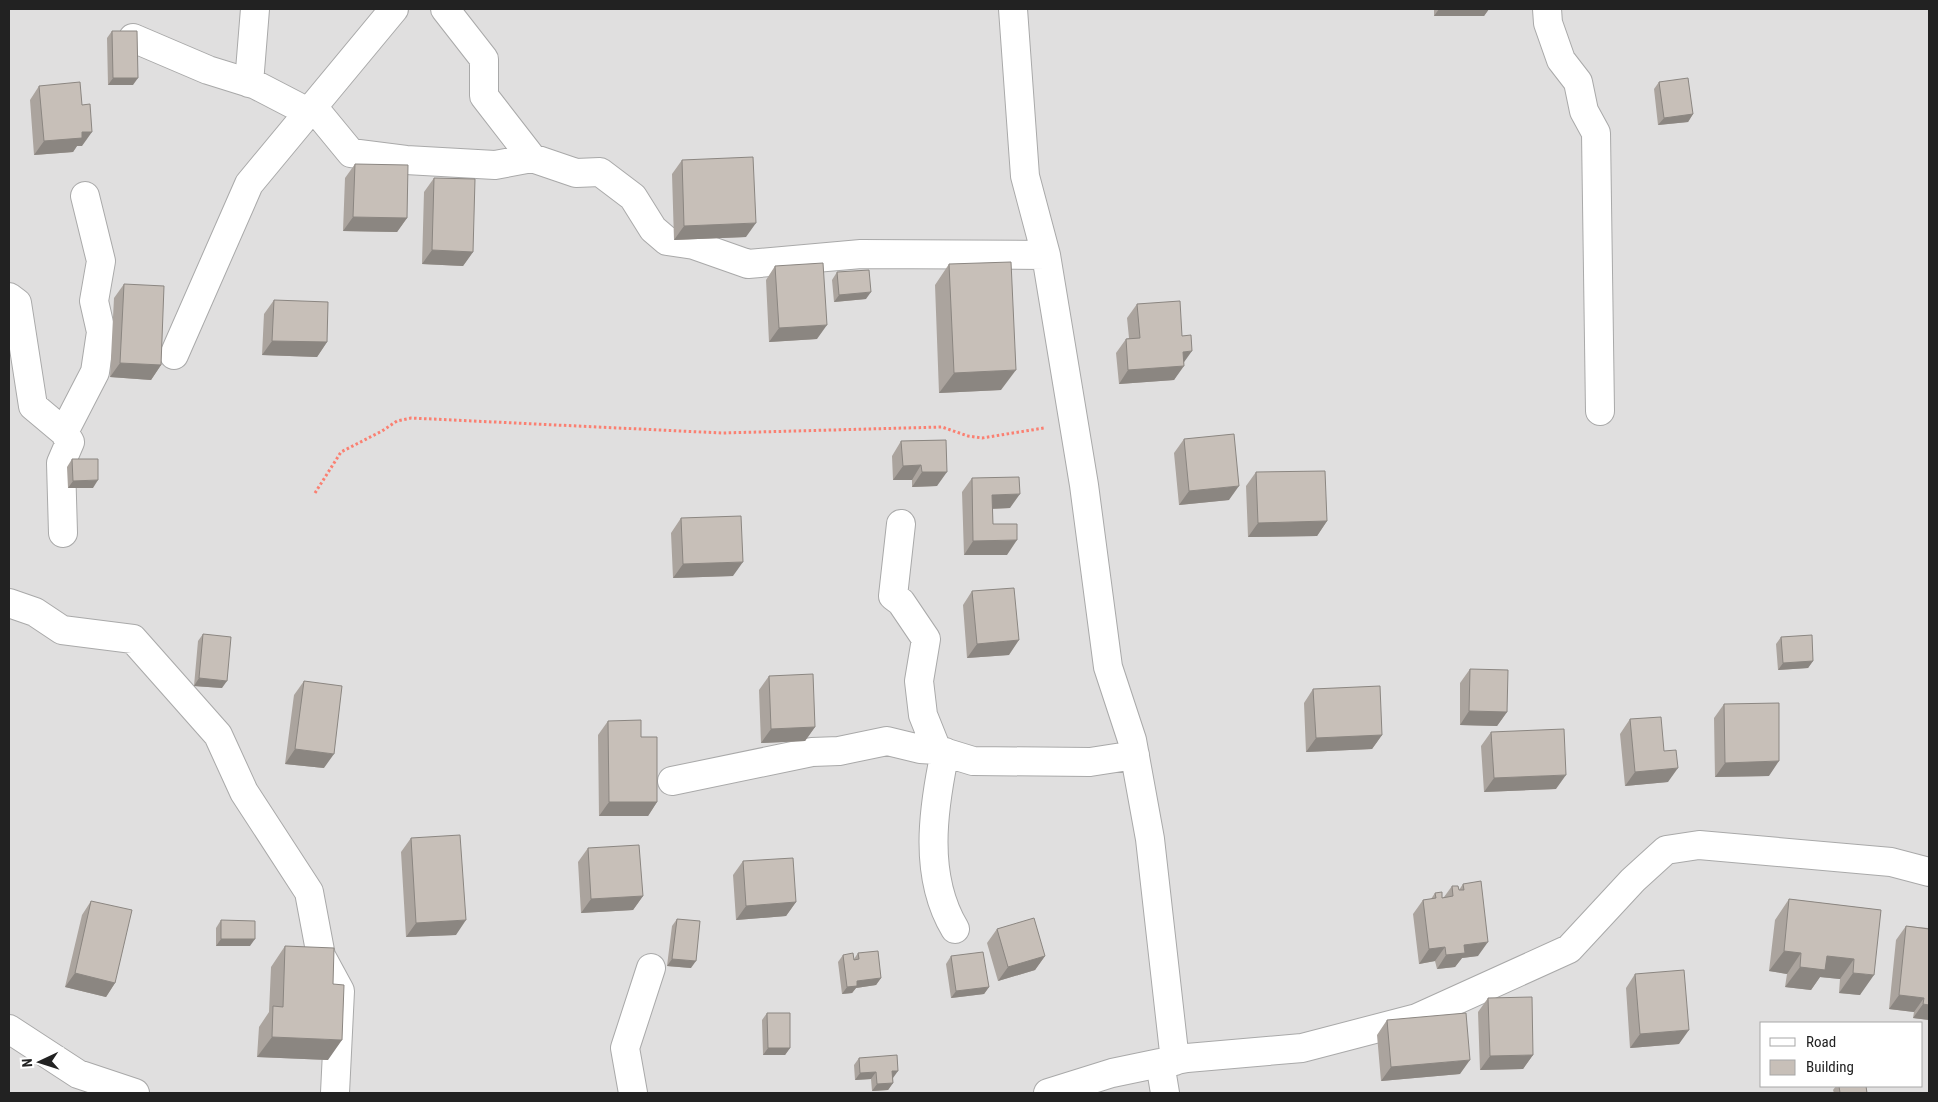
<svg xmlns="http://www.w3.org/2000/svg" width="1938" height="1102" font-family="'Roboto Condensed',sans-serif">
<rect width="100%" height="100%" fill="#f2efe9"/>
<path fill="#e0dfdf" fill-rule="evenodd" d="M9 9H1929V1093H9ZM1762 1023H1922V1086H1762Z"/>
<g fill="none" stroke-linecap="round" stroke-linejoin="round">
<g stroke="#a9a9a9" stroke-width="30">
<path id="minor" d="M445 9 484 59V96L532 158
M1013 9 1025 176 1046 255 1084 485 1108 667 1132 740 1150 839 1175 1061
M1547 9 1548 23 1561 60 1578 82 1584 111 1596 133 1600 411
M133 38 208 70 256 85 310 113
M249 83 255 9
M314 108 351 153 406 160 495 165 532 158 576 173 600 172 633 197 653 229 667 241 694 245 748 264 861 254 1046 255
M9 297 17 303 33 406 64 432 70 442 61 463 63 533
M174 355 249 184 394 9
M64 432 95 372 101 332 94 301 101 261 85 196
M901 524 893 596 901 602 926 639 919 681 923 715 937 750 973 761 1090 762 1135 755
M9 603 35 612 62 630 133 639 218 735 244 792 309 892 321 956 340 991 335 1093
M945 752C933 809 923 876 955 929
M672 781 812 752 839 751 887 741 920 749 937 750
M9 1029 78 1074 135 1093
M1160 1063 1165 1093
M633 1093 625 1048 651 968
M1048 1093 1112 1073 1160 1063 1187 1058 1302 1048 1417 1018 1569 949 1633 880 1666 850 1699 845 1891 862 1929 872"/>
</g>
<path stroke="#fa8072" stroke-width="3" stroke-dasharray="2.5 2.5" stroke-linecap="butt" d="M315 493 341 452 382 431 397 421 411 418 722 433 942 427 968 436 982 438 1044 428"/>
<use href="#minor" stroke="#fff" stroke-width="28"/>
</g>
<path fill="#aba49e" d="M1434 9H1489L1484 16H1434Z
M112 31 133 85H108L107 38Z
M1659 82 1693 114 1688 122 1658 125 1654 89Z
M39 86 82 105V146H77L73 152 34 155 30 100Z
M682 160 746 237 674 240 672 174Z
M355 164 407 218 397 232 343 231 345 178Z
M434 178 473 252 463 266 422 264 424 192Z
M949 264 1001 390 939 393 935 285Z
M775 266 817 339 769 342 766 280Z
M837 272 866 299 834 302 832 280Z
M124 284 161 365 151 380 110 377 114 298Z
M274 300 327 342 317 357 262 355 264 314Z
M1137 304 1184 363 1174 380 1119 384 1116 353 1126 339 1129 338 1127 318Z
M1184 439 1229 500 1179 505 1174 453Z
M946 440 937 486 912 487V480H893L892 456 901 441Z
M72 459 93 488H68L67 467Z
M1256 472 1327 521 1317 536 1248 537 1246 486Z
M972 478 1010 508 993 509V524L1007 555H964L962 492Z
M681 518 733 576 673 578 671 533Z
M972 591 1009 655 967 658 963 605Z
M203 634 222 688 194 686 198 641Z
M1781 637 1813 661 1808 668 1778 670 1776 644Z
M1470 669 1507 712 1497 726 1460 725V683Z
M769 676 815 727 805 741 761 743 759 690Z
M304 681 324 768 285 764 294 695Z
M1313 689 1382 735 1372 749 1306 752 1304 703Z
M1724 704 1769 776 1715 777 1714 718Z
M1630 719 1668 782 1625 786 1620 734Z
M608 721 657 802 648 816H599L598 735Z
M1491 732 1556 789 1484 792 1481 746Z
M411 838 456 935 406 937 401 852Z
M588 848 643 896 633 910 581 913 578 862Z
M743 861 796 902 786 916 736 920 733 875Z
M1463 884 1478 956 1462 958 1455 967 1437 969 1435 961 1419 964 1413 914 1423 900 1431 899 1435 893 1442 898 1444 897 1452 886 1459 890Z
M1789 899 1881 910 1860 995 1839 993 1840 979 1820 977 1811 990 1785 987 1787 974 1769 971 1775 920Z
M91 901 115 983 106 997 65 987 82 915Z
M677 919 691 968 667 966 672 926Z
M221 920 250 946H216V928Z
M1906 926 1928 928 1929 927V1020L1913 1018 1914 1012 1889 1009 1896 940Z
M997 929 1045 956 1035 970 998 981 987 943Z
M285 946 328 1060 257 1057 259 1027 269 1012 271 967Z
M858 953 881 978 876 985 856 988 852 993 842 994 838 962 843 955 854 959Z
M951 956 989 987 984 994 951 998 946 964Z
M1635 974 1679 1044 1630 1048 1626 988Z
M1488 998 1533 1055 1523 1069 1480 1070 1478 1012Z
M767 1013 790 1048 785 1055H763L762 1020Z
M1387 1020 1460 1074 1381 1081 1377 1035Z
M859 1058 893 1078V1083L888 1090 872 1091 871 1079 855 1080 854 1065Z
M1836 1086H1866L1867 1093H1834L1833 1090Z"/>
<path fill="#8b8681" d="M1439 9H1489L1484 16H1434Z
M113 78H138L133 85H108Z
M1693 114 1688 122 1658 125 1664 118Z
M82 132H92L82 146H77L73 152 34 155 44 141Z
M353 217 407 218 397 232 343 231Z
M756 223 746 237 674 240 684 226Z
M432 250 473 252 463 266 422 264Z
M871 292 866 299 834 302 839 295Z
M827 325 817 339 769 342 779 328Z
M272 341 327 342 317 357 262 355Z
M1192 351 1182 365 1183 352Z
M120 363 161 365 151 380 110 377Z
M1184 366 1174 380 1119 384 1128 370Z
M1016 370 1001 390 939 393 954 373Z
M921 465 912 480H893L903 466Z
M922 472H947L937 486 912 487Z
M98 480 93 488H68L73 481Z
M1239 486 1229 500 1179 505 1189 491Z
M1020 494 1010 508 982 509 992 495Z
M1327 521 1317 536 1248 537 1258 523Z
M1017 540 1007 555H964L973 541Z
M743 562 733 576 673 578 683 564Z
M1019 640 1009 655 967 658 977 644Z
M1813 661 1808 668 1778 670 1783 663Z
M199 678 227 681 222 688 194 686Z
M1469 711 1507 712 1497 726 1460 725Z
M815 727 805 741 761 743 771 729Z
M1382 735 1372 749 1306 752 1316 738Z
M295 749 334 754 324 768 285 764Z
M1779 761 1769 776 1715 777 1725 763Z
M1678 768 1668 782 1625 786 1635 772Z
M1566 775 1556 789 1484 792 1494 778Z
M609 802H657L648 816H599Z
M643 896 633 910 581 913 591 899Z
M796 902 786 916 736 920 746 906Z
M466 920 456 935 406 937 416 923Z
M221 939H255L250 946H216Z
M1488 942 1478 956 1462 958 1455 967 1437 969 1446 955 1464 945Z
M1445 947 1435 961 1419 964 1429 949Z
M1784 951 1801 953 1787 974 1769 971Z
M1045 956 1035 970 998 981 1008 967Z
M1827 956 1854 959 1840 979 1820 977 1811 990 1785 987 1800 967Z
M672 959 696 961 691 968 667 966Z
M75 973 115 983 106 997 65 987Z
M1853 973 1874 975 1860 995 1839 993Z
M881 978 876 985 856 988 852 993 842 994 847 987 857 981Z
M989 987 984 994 951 998 956 991Z
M1899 995 1924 998 1914 1012 1889 1009Z
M1923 1004 1929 1005V1020L1913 1018Z
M1689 1030 1679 1044 1630 1048 1640 1034Z
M272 1037 342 1040 328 1060 257 1057Z
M768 1048H790L785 1055H763Z
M1533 1055 1523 1069 1480 1070 1490 1056Z
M1470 1060 1460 1074 1381 1081 1391 1067Z
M892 1071H898L893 1078 887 1079Z
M876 1072 871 1079 855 1080 860 1073Z
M893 1083 888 1090 872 1091 877 1084Z"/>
<path fill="#c7bfb8" stroke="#8b8681" d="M112 31H137L138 78H113Z
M1688 78 1693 114 1664 118 1659 82Z
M80 82 82 105 90 104 92 132H82V138L44 141 39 86Z
M753 157 756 223 684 226 682 160Z
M355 164 408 165 407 218 353 217Z
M434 178 475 179 473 252 432 250Z
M1011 262 1016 370 954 373 949 264Z
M823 263 827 325 779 328 775 266Z
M869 270 871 292 839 295 837 272Z
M124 284 164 286 161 365 120 363Z
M274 300 328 302 327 342 272 341Z
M1180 301 1182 336 1191 335 1192 351 1183 352 1184 366 1128 370 1126 339 1140 338 1137 304Z
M1234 434 1239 486 1189 491 1184 439Z
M946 440 947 472H922L921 465 903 466 901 441Z
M72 459H98V480L73 481Z
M1325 471 1327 521 1258 523 1256 472Z
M1019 477 1020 494 992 495 993 524H1017V540L973 541 972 478Z
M741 516 743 562 683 564 681 518Z
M1014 588 1019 640 977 644 972 591Z
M203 634 231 637 227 681 199 678Z
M1812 635 1813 661 1783 663 1781 637Z
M1470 669 1508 670 1507 712 1469 711Z
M813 674 815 727 771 729 769 676Z
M304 681 342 686 334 754 295 749Z
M1380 686 1382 735 1316 738 1313 689Z
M1779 703V761L1725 763 1724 704Z
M1661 717 1664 751 1676 750 1678 768 1635 772 1630 719Z
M641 720V737H657V802H609L608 721Z
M1564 729 1566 775 1494 778 1491 732Z
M460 835 466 920 416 923 411 838Z
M639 845 643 896 591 899 588 848Z
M793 858 796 902 746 906 743 861Z
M1481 881 1488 942 1464 945 1465 953 1446 955 1445 947 1429 949 1423 900 1436 898 1435 893 1442 892V898L1453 896 1452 886H1458L1459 890H1464L1463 884Z
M1789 899 1881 910 1874 975 1853 973 1854 959 1827 956 1825 970 1800 967 1801 953 1784 951Z
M91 901 132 910 115 983 75 973Z
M1034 918 1045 956 1008 967 997 929Z
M677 919 700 921 696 961 672 959Z
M221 920 255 921V939H221Z
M1906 926 1929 929V1005L1923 1004 1924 998 1899 995Z
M285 946 334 948 333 984 344 985 342 1040 272 1037 273 1006 283 1007Z
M878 951 881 978 857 981V986L847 987 843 955 853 953 854 960 859 959 858 953Z
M983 952 989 987 956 991 951 956Z
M1684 970 1689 1030 1640 1034 1635 974Z
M1532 997 1533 1055 1490 1056 1488 998Z
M767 1013H790V1048H768Z
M1466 1013 1470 1060 1391 1067 1387 1020Z
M897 1055 898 1071H892L893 1083 877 1084 876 1072 860 1073 859 1058Z
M1839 1086H1866L1867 1093H1840Z"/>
<rect width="1938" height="1102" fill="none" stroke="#222222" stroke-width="20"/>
<rect x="1760" y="1022" width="162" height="65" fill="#ffffff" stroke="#a7a7a7"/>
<rect x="1770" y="1038" width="25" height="8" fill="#ffffff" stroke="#a7a7a7"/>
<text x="1806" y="1047" font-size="15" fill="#222222">Road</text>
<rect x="1770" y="1060" width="25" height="15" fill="#c7bfb8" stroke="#a7a7a7"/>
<text x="1806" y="1072" font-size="15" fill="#222222">Building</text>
<g transform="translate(40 1062) rotate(266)" stroke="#ffffff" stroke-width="4" paint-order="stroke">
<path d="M0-4L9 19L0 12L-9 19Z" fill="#222222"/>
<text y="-8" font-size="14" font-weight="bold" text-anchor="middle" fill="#222222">N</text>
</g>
</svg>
